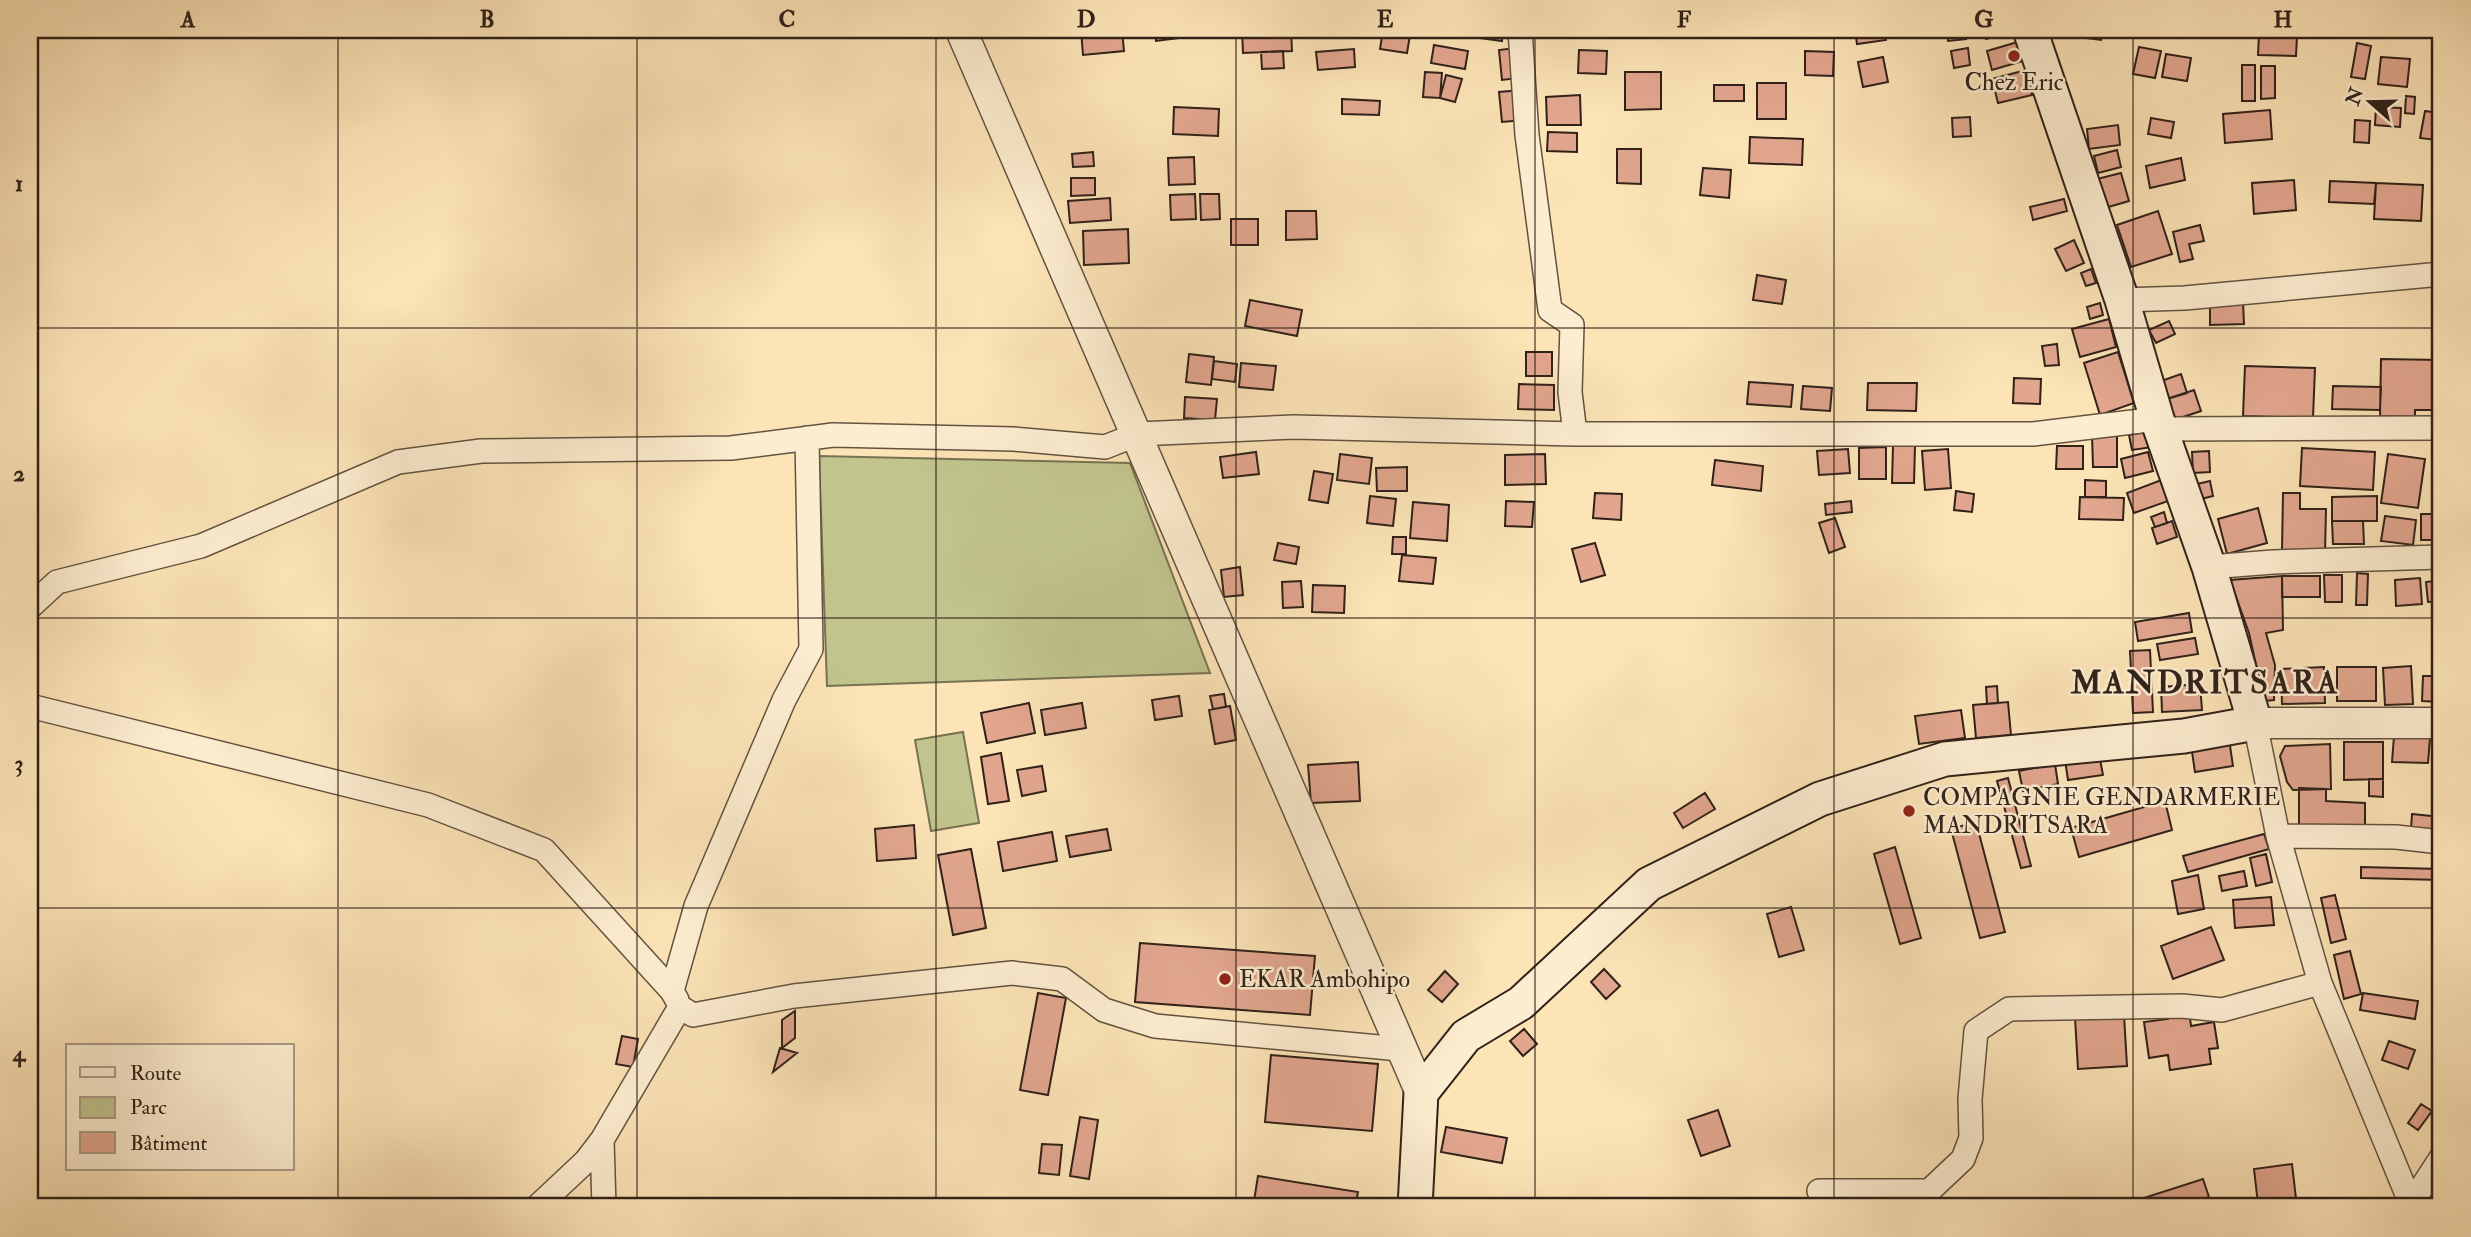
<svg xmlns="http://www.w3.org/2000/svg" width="2471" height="1237" font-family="'IM FELL Double Pica',serif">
<rect width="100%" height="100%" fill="#fce4b7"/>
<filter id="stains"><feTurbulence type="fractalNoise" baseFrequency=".00286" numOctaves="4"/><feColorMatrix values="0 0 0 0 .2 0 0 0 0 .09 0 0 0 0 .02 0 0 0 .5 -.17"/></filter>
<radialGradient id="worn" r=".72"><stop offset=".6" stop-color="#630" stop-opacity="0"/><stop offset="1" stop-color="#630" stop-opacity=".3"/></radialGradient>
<path fill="#c1c48d" stroke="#787253" stroke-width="2" d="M819 456 1130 463 1210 673 827 686Z
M963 732 979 823 931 831 915 740Z"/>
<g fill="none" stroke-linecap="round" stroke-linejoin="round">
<path stroke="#757e79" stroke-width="6" d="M30 1203 37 1207"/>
</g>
<path fill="#e2a68f" stroke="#302119" stroke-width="2" d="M1081 30H1122L1124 51 1083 55Z
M1155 30H1203L1204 35 1156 41Z
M1242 30H1291L1292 51 1243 53Z
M1383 30 1410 35 1407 53 1380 49Z
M1473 30H1503L1502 41 1472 37Z
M1855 30H1884L1886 40 1857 44Z
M1947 30H1965L1966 39 1948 41Z
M1983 30H2015L2016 31 1986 39Z
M2079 30H2103L2101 40 2077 37Z
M2259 34 2297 36 2296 56 2258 55Z
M2021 41 2026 60 1992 70 1987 51Z
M2357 43 2371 46 2365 79 2351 77Z
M1434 45 1468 51 1465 69 1431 63Z
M2139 47 2161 51 2155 78 2133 74Z
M1515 48 1518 78 1502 80 1499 50Z
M1968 48 1970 65 1954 68 1951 51Z
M1354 49 1355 67 1318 70 1316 52Z
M1579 50 1607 51 1606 74 1578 73Z
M1283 51 1284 68 1262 69 1261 52Z
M1805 51 1834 52 1833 76 1805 75Z
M2166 54 2191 58 2187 81 2162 77Z
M1883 57 1888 82 1863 87 1858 62Z
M2381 57 2410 59 2407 87 2378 84Z
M2242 65H2255V101H2242Z
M2261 66H2275V98L2261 99Z
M2026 70 2032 95 1998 103 1992 79Z
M1425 72 1442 73 1440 98 1423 97Z
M1625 72H1661V109L1625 110Z
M1446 75 1462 79 1455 102 1440 98Z
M1757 83H1786V119H1757Z
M1714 85H1744V101H1714Z
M1521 90 1524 120 1502 122 1499 92Z
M1580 95 1581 125H1547L1546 97Z
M2406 96 2415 97 2414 114 2405 113Z
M1342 99 1380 101 1379 115 1342 114Z
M1174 107 1219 109 1218 136 1173 134Z
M2376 107 2401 108 2400 127 2375 125Z
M2270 110 2272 139 2225 143 2223 114Z
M2425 111 2440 113 2436 140 2420 138Z
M1970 117 1971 136 1953 137 1952 118Z
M2151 118 2174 122 2171 138 2148 134Z
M2355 120 2370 121 2369 143 2354 142Z
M2118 125 2120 145 2089 149 2087 129Z
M1548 132 1577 133V152L1547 151Z
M1750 137 1803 139 1802 165 1749 163Z
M1617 149H1641V184L1617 183Z
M2117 150 2121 167 2098 173 2094 156Z
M1093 152 1094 166 1073 167 1072 154Z
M1194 157 1195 184 1169 185 1168 158Z
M2181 158 2185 180 2150 188 2146 166Z
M1703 168 1731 170 1729 198 1700 195Z
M2121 173 2129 201 2105 208 2097 179Z
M1071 178H1095V195L1071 196Z
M2294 180 2296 210 2254 214 2252 183Z
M2330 181 2376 183 2374 204 2329 202Z
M2376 183 2423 185 2421 221 2374 219Z
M1195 194 1196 219 1171 220 1170 195Z
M1200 194H1219L1220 219 1201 220Z
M1110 198 1111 220 1070 223 1068 201Z
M2064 199 2067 211 2033 220 2030 207Z
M1286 211H1316L1317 239 1286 240Z
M2158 211 2172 254 2131 267 2117 225Z
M1231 219H1258V245H1231Z
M2200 225 2204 241 2189 244 2193 259 2180 262 2173 232Z
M1128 229 1129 263 1084 265 1083 231Z
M2074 240 2084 263 2066 271 2055 249Z
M2091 269 2096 283 2086 286 2081 273Z
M1757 275 1786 280 1782 304 1753 300Z
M1250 300 1302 310 1297 336 1245 326Z
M2243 302 2244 324 2210 325V303Z
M2100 303 2103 315 2090 319 2087 307Z
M2109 319 2116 347 2080 357 2072 329Z
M2169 321 2175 334 2156 343 2149 330Z
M2057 344 2059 365 2045 366 2042 346Z
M1526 352H1552V376H1526Z
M2118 352 2134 403 2100 415 2084 363Z
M1189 354 1214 357 1211 385 1186 382Z
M2381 359 2441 360V410H2415V417L2380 416Z
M1214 361 1237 364 1235 382 1212 379Z
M1241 363 1276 366 1273 390 1239 387Z
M2245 366 2315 368 2313 418 2243 416Z
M2181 374 2187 393 2167 399 2161 381Z
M2014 378 2041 379 2040 404 2013 403Z
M1749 382 1793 385 1791 407 1747 404Z
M1868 383H1917L1916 411 1867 410Z
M1519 384 1554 385V410L1518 409Z
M1803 386 1832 388 1830 411 1801 409Z
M2333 386 2381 387 2380 410 2332 409Z
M2194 390 2201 411 2174 420 2167 399Z
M1185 397 1217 399 1215 420 1184 418Z
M2150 431 2153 447 2132 450 2129 435Z
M2117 434V467H2093L2092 435Z
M1893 445 1915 446 1914 483H1892Z
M2057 446H2083V469H2056Z
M1886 447V479H1859V448Z
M2302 448 2375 452 2373 490 2300 486Z
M1848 449 1850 473 1819 475 1817 451Z
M1948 449 1951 488 1925 490 1922 451Z
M2209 451 2210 472 2193 473 2192 452Z
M1256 452 1259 474 1223 478 1220 457Z
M2148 452 2153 471 2125 478 2121 459Z
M1340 454 1372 458 1369 484 1337 480Z
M1545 454 1546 484 1505 485V455Z
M2388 454 2425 459 2418 508 2381 503Z
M1715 460 1763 466 1761 491 1712 485Z
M1407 467V491H1377L1376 468Z
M1314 471 1333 474 1328 503 1309 500Z
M2164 479 2171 500 2134 513 2127 493Z
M2085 480 2106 481V497H2085Z
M2210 481 2213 496 2201 499 2197 484Z
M1956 491 1974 494 1972 512 1954 510Z
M1595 493 1622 494 1621 520 1593 518Z
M2283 493H2300V509H2326L2325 552 2282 551Z
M1370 496 1396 499 1393 526 1367 523Z
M2377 496V521H2332V497Z
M2080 497 2124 498 2123 520 2079 519Z
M1506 501 1534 502 1532 527 1505 526Z
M1851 501 1852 512 1826 515 1825 504Z
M1413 502 1449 505 1447 541 1410 538Z
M2258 508 2267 543 2227 554 2218 519Z
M2164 512 2167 523 2155 527 2151 517Z
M2421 514H2441V540H2421Z
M2385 516 2416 520 2413 545 2381 541Z
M1835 518 1845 547 1829 553 1819 523Z
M2172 521 2177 537 2157 544 2152 528Z
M2332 521H2363L2364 544H2333Z
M1393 537H1406V554H1392Z
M1278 543 1299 547 1296 564 1274 560Z
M1595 543 1605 575 1581 582 1572 549Z
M1402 555 1436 558 1433 584 1399 581Z
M1240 567 1243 595 1224 597 1221 570Z
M2357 573 2368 574 2367 605H2356Z
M2324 575H2342V602H2325Z
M2282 576H2320V597H2282Z
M2282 576 2283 630 2266 633 2275 665 2274 700 2264 701 2249 633 2230 580Z
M2420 578 2422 604 2396 606 2395 580Z
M2441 580V601L2428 602 2426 582Z
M1301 581 1303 607 1283 608 1282 582Z
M1313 585 1345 586 1344 613 1312 612Z
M2189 613 2192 632 2138 641 2135 622Z
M2195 638 2198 654 2160 660 2157 644Z
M2150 650 2153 712 2133 713 2130 651Z
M2411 666 2413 704 2385 705 2383 668Z
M2324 667 2325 703 2282 704 2281 669Z
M2337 667H2376V701H2337Z
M2423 676H2441V702L2422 701Z
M2200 684 2202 710 2162 712 2161 687Z
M1997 686 1998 703 1987 704 1986 687Z
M1224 694 1226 707 1213 709 1210 696Z
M1179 696 1182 716 1155 720 1152 700Z
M2008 702 2011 735 1976 738 1973 705Z
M1029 703 1035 733 987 743 981 713Z
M1082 703 1086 728 1045 735 1041 710Z
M1230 706 1236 740 1215 744 1209 710Z
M1961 710 1965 738 1919 744 1915 716Z
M2394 736 2430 738 2428 763 2392 762Z
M2229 739 2233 766 2195 772 2191 745Z
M2344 742H2383V779L2344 780Z
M2330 744 2331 789 2293 790 2287 782 2280 756 2285 746Z
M1001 753 1009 801 988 804 981 757Z
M2099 754 2103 775 2068 780 2065 760Z
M1358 762 1360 801 1311 803 1308 765Z
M2055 764 2058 784 2023 791 2019 771Z
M1042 766 1046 791 1022 796 1017 770Z
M2008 778 2031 866 2021 868 1997 781Z
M2369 779H2383V797L2369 796Z
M2299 788 2326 789V801L2365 803V828L2299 826Z
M1705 793 1715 809 1683 828 1674 813Z
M2165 801 2172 830 2079 857 2071 828Z
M2412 814 2441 817V831L2411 828Z
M1976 822 2005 932 1980 938 1951 829Z
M914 825 916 858 877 861 875 829Z
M1107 829 1111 850 1070 857 1066 836Z
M1052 832 1057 861 1003 871 998 842Z
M2264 834 2269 849 2188 872 2183 856Z
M1895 847 1921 938 1900 944 1874 854Z
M971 849 986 928 953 935 938 855Z
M2266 854 2272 882 2256 886 2250 858Z
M2361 867 2441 869V880L2361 878Z
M2244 871 2247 886 2222 891 2219 876Z
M2198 875 2204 909 2178 914 2172 881Z
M2335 895 2346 939 2331 943 2321 898Z
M2271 897 2274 925 2235 928 2233 900Z
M1791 907 1804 950 1779 957 1767 914Z
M2211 927 2224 960 2173 979 2161 946Z
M1140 943 1315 956 1310 1015 1135 1002Z
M2350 951 2361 994 2344 999 2334 955Z
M1604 969 1620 986 1606 999 1591 982Z
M1445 971 1458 984 1442 1002 1428 990Z
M1038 993 1066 998 1048 1095 1020 1090Z
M2363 993 2418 1001 2415 1019 2360 1010Z
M2189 1010 2191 1026 2214 1022 2218 1048 2209 1049 2211 1064 2170 1070 2168 1055 2149 1058 2144 1022 2168 1019 2167 1013Z
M795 1011V1038L782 1048V1020Z
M2124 1015 2127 1066 2078 1069 2075 1018Z
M1524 1029 1537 1044 1523 1056 1510 1041Z
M622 1036 638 1039 633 1067 616 1064Z
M2389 1041 2415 1050 2408 1069 2382 1060Z
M780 1048 797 1053 773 1072Z
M1271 1055 1378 1064 1372 1131 1265 1122Z
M2421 1104 2432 1111 2418 1130 2408 1123Z
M1718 1110 1730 1146 1701 1156 1688 1120Z
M1080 1117 1098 1120 1089 1179 1070 1176Z
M1446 1127 1507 1138 1502 1163 1441 1152Z
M1042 1144 1062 1145 1059 1175 1039 1173Z
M2292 1164 2296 1199 2258 1204 2254 1169Z
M1258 1176 1358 1192 1355 1207H1253Z
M2203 1179 2209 1197 2179 1207H2116Z"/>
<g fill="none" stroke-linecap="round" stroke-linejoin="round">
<g stroke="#635240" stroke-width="26">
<path id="minor" d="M1520 30 1527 135 1550 310 1572 325 1570 392 1575 434
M2122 300 2185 298 2441 274
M2160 429 2441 428
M2209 567 2273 562 2441 557
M30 607 57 582 201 546 398 462 481 451 731 448 833 435 1014 439 1105 447 1138 434 1294 427 1575 434H2033L2157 419
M30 706 428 805 544 850 672 991
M2255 723 2278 836 2320 983 2411 1204
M2278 836 2396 837 2441 842
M677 1000 672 991 696 906 784 700 811 649 807 438
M602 1140 604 1207
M1819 1191H1929L1963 1159 1971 1138 1970 1099 1976 1031 2009 1009 2182 1006 2222 1010 2320 983
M537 1207 586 1161 602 1140 680 1007 693 1015 794 996 1012 973 1062 979 1104 1010 1155 1026 1400 1049
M2409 1207 2441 1158"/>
</g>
<g stroke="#635240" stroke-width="33">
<path id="tertiary" d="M961 30 1421 1093
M2255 723H2441"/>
</g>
<g stroke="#302119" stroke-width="37">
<path id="secondary" d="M1415 1207 1421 1093 1466 1036 1521 1003 1649 884 1820 799 1945 759 2184 736 2255 723 2209 567 2157 419 2122 300 2030 30"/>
</g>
<use href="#minor" stroke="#fdedd0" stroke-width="23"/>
<use href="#tertiary" stroke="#fdedd0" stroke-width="30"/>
<use href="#secondary" stroke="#fdedd0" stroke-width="33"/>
</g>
<path fill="none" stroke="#302119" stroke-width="2" stroke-opacity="0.55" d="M338 30V1207M637 30V1207M936 30V1207M1236 30V1207M1535 30V1207M1834 30V1207M2133 30V1207M30 328H2441M30 618H2441M30 908H2441"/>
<g fill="#8f2418" stroke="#fdedd0" stroke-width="2.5">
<circle cx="2014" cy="56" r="7"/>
<circle cx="1909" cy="811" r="7"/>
<circle cx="1225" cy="979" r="7"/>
</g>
<g text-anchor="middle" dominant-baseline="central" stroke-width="5" stroke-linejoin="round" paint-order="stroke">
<g font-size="24" fill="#302119" stroke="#fdedd0" text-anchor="start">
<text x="2014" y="82" text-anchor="middle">Chez Eric</text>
<text x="1923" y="797">COMPAGNIE GENDARMERIE<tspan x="1923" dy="28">MANDRITSARA</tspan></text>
<text x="1239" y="979">EKAR Ambohipo</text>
</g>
<g font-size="32" font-weight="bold" letter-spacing="2" fill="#302119" stroke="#fdedd0">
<text x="2205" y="683">MANDRITSARA</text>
</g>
</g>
<rect width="2471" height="1237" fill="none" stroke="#fce4b7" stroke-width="77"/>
<rect x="66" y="1044" width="228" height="126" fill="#fdedd0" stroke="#ab9b87" stroke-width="2"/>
<rect x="80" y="1067" width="35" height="10" fill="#fdedd0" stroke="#ab9b87" stroke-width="2"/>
<text x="130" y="1080" font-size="21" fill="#302119">Route</text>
<rect x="80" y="1097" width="35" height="21" fill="#c1c48d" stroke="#ab9b87" stroke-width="2"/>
<text x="130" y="1114" font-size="21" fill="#302119">Parc</text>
<rect x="80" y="1132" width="35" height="21" fill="#e2a68f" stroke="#ab9b87" stroke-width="2"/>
<text x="130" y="1150" font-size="21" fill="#302119">Bâtiment</text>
<g transform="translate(2370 102) rotate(290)" stroke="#fdedd0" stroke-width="5" paint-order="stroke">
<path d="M0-5L12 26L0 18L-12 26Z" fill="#302119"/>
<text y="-10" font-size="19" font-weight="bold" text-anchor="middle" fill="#302119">N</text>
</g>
<rect x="38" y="38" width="2394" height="1160" fill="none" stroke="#302119" stroke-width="2.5"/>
<g font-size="23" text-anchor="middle" font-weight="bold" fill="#302119">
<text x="188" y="27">A</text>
<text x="487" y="27">B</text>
<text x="787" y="27">C</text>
<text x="1086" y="27">D</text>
<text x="1385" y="27">E</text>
<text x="1684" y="27">F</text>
<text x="1984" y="27">G</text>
<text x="2283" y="27">H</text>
<text x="19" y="191">1</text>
<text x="19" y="481">2</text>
<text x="19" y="771">3</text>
<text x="19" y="1061">4</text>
</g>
<rect width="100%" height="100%" filter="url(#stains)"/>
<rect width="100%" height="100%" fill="url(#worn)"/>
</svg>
